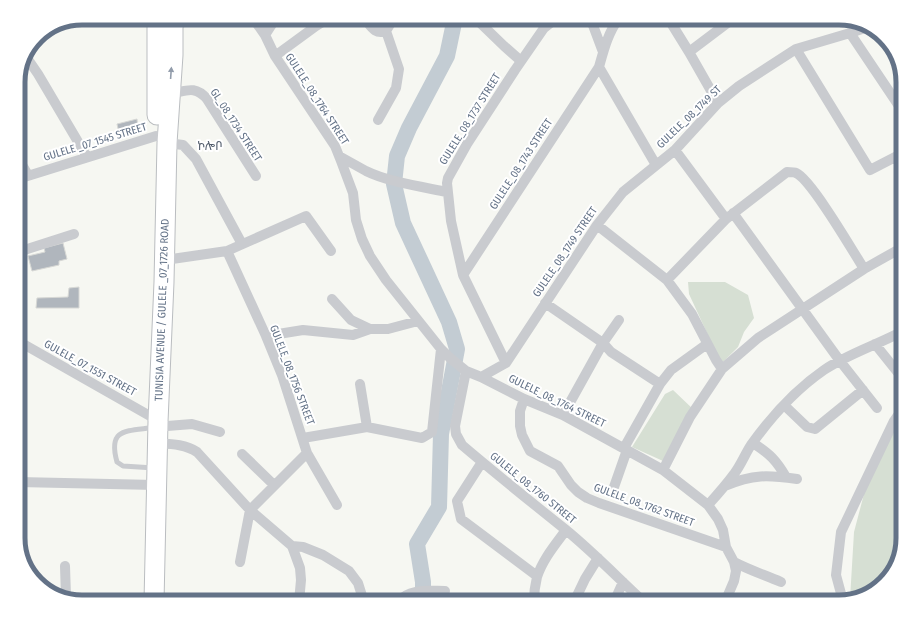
<svg xmlns="http://www.w3.org/2000/svg" width="921" height="620" font-family="'Fira Sans Condensed','Noto Sans Ethiopic',sans-serif">
<rect width="100%" height="100%" fill="#f6f7f2"/>
<path fill="#d6dfd3" d="M688 282H725L748 295 754 318 744 332 738 347 723 362 720 361 689 294Z
M673 390 694 410 663 461 632 447 665 394Z
M903 413V538L892 574 868 595 850 599 854 532 874 456Z"/>
<g fill="none" stroke-linecap="round" stroke-linejoin="round">
<path stroke="#c3ccd3" stroke-width="16" d="M423 602V582L417 544 439 507 441 434 457 349 449 322 403 223 394 184 397 156 409 128 447 56 455 18"/>
</g>
<path fill="#b0b6bd" stroke="#d7d8d5" d="M137 119 138 131 134 134 120 138 117 124Z
M63 243 67 259 59 261V265L32 271 28 256 45 252 44 248Z
M79 287V308H36L37 298 68 297 69 288Z"/>
<g fill="none" stroke-linecap="round" stroke-linejoin="round">
<g stroke="#babdc0" stroke-width="21">
<path id="highway" d="M157 115V18
M154 602 158 422 164 282 167 143 173 55V18"/>
</g>
<path stroke="#c9cbcf" stroke-width="5" d="M149 428C124 431 108 430 117 462L123 466 154 468"/>
<path stroke="#c9cbcf" stroke-width="10" d="M253 18 265 35 275 56 335 146 341 161 353 193 356 220 362 239 370 256 386 280 441 349 450 358 466 371 481 377 524 399 563 415 663 470 708 505 718 519 723 530 726 547 734 562 736 571 734 581 725 602
M364 18C371 26 374 35 386 31
M475 18 504 46 521 61
M592 18 591 20 603 52
M668 18 689 52 718 103
M173 28 190 18
M386 31 394 18
M850 33 903 112
M265 35 276 18
M796 49 870 170 903 153
M689 52 734 18
M275 56 316 26 329 18
M27 58 38 74 87 157
M599 67 656 165
M168 94C185 92 194 84 207 99L256 176
M378 120 396 88 399 69 386 31
M167 143 183 145 196 159 242 244
M675 150 726 219
M339 156C348 161 357 166 366 171 388 182 423 187 447 192
M896 157 903 169
M18 158 28 175
M18 179 156 136
M733 213 840 361 877 408
M597 225 667 280 692 314 716 360 722 369
M227 251 266 336 282 375 307 453 337 505
M18 252 74 234
M165 260 227 251 306 216 331 251
M463 275 599 67C604 49 608 33 619 18
M667 280 726 219 787 172C790 172 794 172 796 173 811 179 854 253 864 269
M332 299 351 320 370 329
M545 303 603 343 563 415
M619 320 603 343 611 352 660 384
M266 336 303 330 353 335 370 329H388L418 321
M18 341 150 416 158 422
M875 344 903 379
M506 363 463 275 451 221 447 183 448 178 467 144 515 70 544 28 554 20 560 18
M466 371 455 426 456 434 462 445C496 474 531 502 566 530 593 552 618 578 644 602
M481 377 506 363 597 225 623 192 675 150 718 103 739 86 796 49 850 33 868 27
M360 384 367 427
M524 399 520 411V426L522 435 530 451 558 466 571 485 578 492 587 498 599 503 726 547
M784 405 807 427 815 429 863 390
M155 427 192 424 220 432
M303 438 367 427 422 438 432 432 441 349
M155 443C170 444 185 444 197 452L250 510 292 546 303 547 323 555 349 571 358 583 364 602
M753 443C770 454 776 460 786 477
M624 448 660 384 671 370 707 344
M242 454 274 485
M482 462 457 501 461 519 537 576
M663 470 690 417 722 369 758 338 864 269 903 247
M18 482 156 485
M725 486C753 474 768 475 797 479
M614 487 627 450
M708 505C717 495 726 485 734 474 741 465 745 454 751 445 771 417 795 390 824 370 848 354 877 345 903 331
M250 510 307 453
M292 546 300 568 301 580 299 602
M240 562 250 510
M734 562C749 570 765 575 781 582
M65 566 66 597
M843 601 836 575 841 532 894 421 903 408
M398 602C409 588 429 591 445 591
M534 602C534 593 535 585 537 577 543 559 555 545 566 530
M574 602 585 579 598 558
M614 602 623 582"/>
<use href="#highway" stroke="#fff" stroke-width="19"/>
</g>
<defs><path id="oneway-solid" d="M-6-.8H1V-3.2L6.5 0L1 3.2V.8H-6Z"/></defs>
<use fill="#929cab" href="#oneway-solid" transform="translate(171 73) rotate(-86)"/>
<g text-anchor="middle" dominant-baseline="central" stroke-width="4" stroke-linejoin="round" paint-order="stroke">
<g font-size="11" fill="#637287" stroke="#fff">
<text transform="translate(317 99) rotate(57)">GULELE_08_1764 STREET</text>
<text transform="translate(689 117) rotate(-44)">GULELE_08_1749 ST</text>
<text transform="translate(470 119) rotate(-58)">GULELE_08_1737 STREET</text>
<text transform="translate(236 125) rotate(57)">GL_08_1734 STREET</text>
<text transform="translate(95 142) rotate(-17)">GULELE _07_1545 STREET</text>
<text transform="translate(521 164) rotate(-57)">GULELE_08_1743 STREET</text>
<text transform="translate(565 252) rotate(-56)">GULELE_08_1749 STREET</text>
<text transform="translate(162 310) rotate(-88)">TUNISIA AVENUE / GULELE _07_1726 ROAD</text>
<text transform="translate(90 368) rotate(29)">GULELE_07_1551 STREET</text>
<text transform="translate(292 375) rotate(69)">GULELE_08_1756 STREET</text>
<text transform="translate(557 401) rotate(26)">GULELE_08_1764 STREET</text>
<text transform="translate(533 488) rotate(39)">GULELE_08_1760 STREET</text>
<text transform="translate(644 505) rotate(20)">GULELE_08_1762 STREET</text>
</g>
<g font-size="12" fill="#515c6b" stroke="#fff">
<text x="210" y="146">ኮሎቦ</text>
</g>
</g>
<path d="M0 0H921V620H0ZM82 25H839A57 57 0 0 1 896 82V538A57 57 0 0 1 839 595H82A57 57 0 0 1 25 538V82A57 57 0 0 1 82 25Z" fill="#fff" fill-rule="evenodd"/>
<path fill="none" stroke="#637287" stroke-width="5" d="M82 25H839A57 57 0 0 1 896 82V538A57 57 0 0 1 839 595H82A57 57 0 0 1 25 538V82A57 57 0 0 1 82 25Z"/>
</svg>
